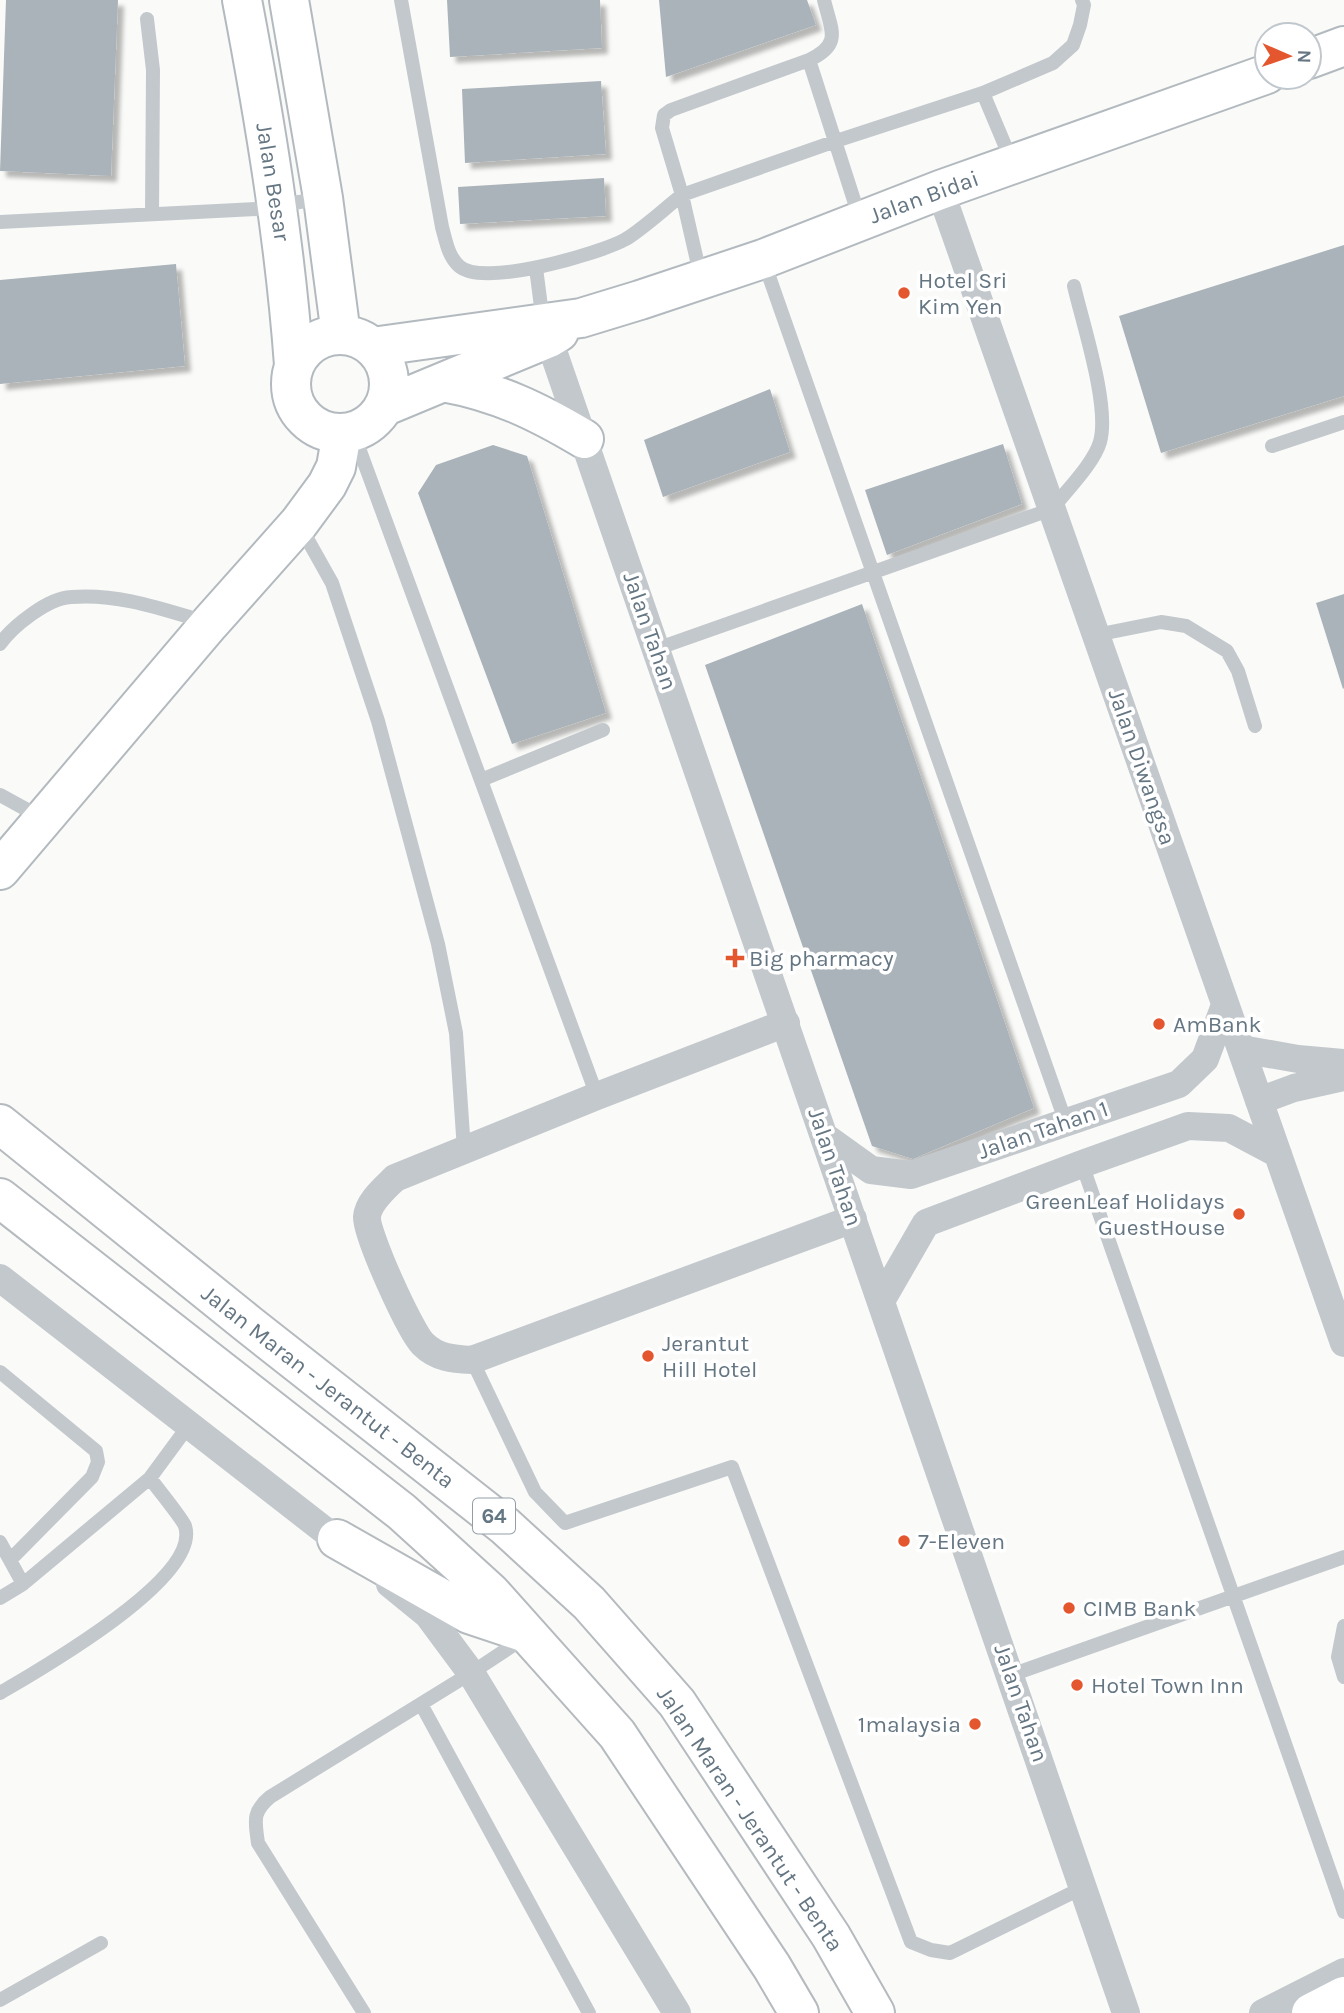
<svg xmlns="http://www.w3.org/2000/svg" width="1344" height="2013" font-family="Karla,sans-serif">
<defs>
<filter id="shadow"><feDropShadow dx="6" dy="6" stdDeviation="2" flood-color="#0004"/></filter>
</defs>
<rect width="100%" height="100%" fill="#fafaf8"/>
<path fill="#aab3b9" filter="url(#shadow)" d="M6 0H118L111 176 0 171Z
M447 0H600L602 48 450 57Z
M659 0H807L816 25 666 77Z
M601 81 606 154 465 163 462 89Z
M604 178 606 216 460 224 458 187Z
M1344 245V396L1161 453 1119 316Z
M176 264 185 366 0 384V280Z
M770 389 790 452 663 497 644 440Z
M1003 444 1022 504 887 555 865 490Z
M493 445 527 456 606 713 512 744 418 493 436 465Z
M1344 594V688L1343 689 1316 603Z
M862 604 1034 1108 913 1159 872 1146 705 665Z"/>
<g fill="none" stroke-linecap="round" stroke-linejoin="round">
<g stroke="#b3babf" stroke-width="42">
<path id="secondary" d="M242 0C265 121 285 242 294 365
M289 0 323 198 341 335
M1309 59 1344 46
M291 384a49 49 0 1 1 98 0a49 49 0 1 1-98 0Z
M372 347 581 318 640 300 763 259 940 190 1267 74
M443 382C498 392 537 411 584 439
M383 407 549 338 559 332
M0 870 210 623 299 523 327 485 336 467 342 433
M1311 2013 1344 1996"/>
</g>
<g stroke="#b5babe" stroke-width="42">
<path id="primary" d="M0 1124 248 1324 505 1526 589 1603 677 1703 831 1936 875 2013
M0 1198 402 1512 490 1592 617 1734 772 1967 799 2013
M337 1539 469 1614 523 1632"/>
</g>
<path stroke="#c3c8cc" stroke-width="14" d="M401 0 442 227C446 241 448 256 459 266 482 288 599 254 626 239 645 227 664 209 682 195L701 278
M824 0C831 30 843 44 809 60L860 219
M147 19 153 70 152 214
M809 60 671 110 664 115 662 128 682 195 836 141 983 93 1053 63 1073 45 1080 25 1084 5 1082 0
M983 93 1012 162
M0 222 258 209 323 198
M764 262 1066 1123
M536 268 543 322
M353 432 597 1096
M1272 446 1344 422
M300 526 332 583 378 721 438 944 456 1033 464 1150
M1096 635 1161 622 1186 626 1227 651 1238 671 1255 726
M0 644C13 626 48 598 71 597 118 593 162 609 206 622
M656 649 1052 509C1066 491 1094 463 1100 442 1110 406 1083 325 1074 286
M481 780 603 730
M0 795 42 818
M1082 1164 1344 1912
M472 1360 535 1492 565 1523 732 1467 911 1942 931 1950 950 1953 1084 1887
M0 1372 96 1451 98 1462 92 1477 10 1560
M0 1542 23 1584
M0 1598 23 1584 150 1478 189 1425
M1344 1626 1338 1657 1344 1677
M1011 1675 1344 1557
M0 1693C37 1671 202 1578 185 1526 182 1518 156 1487 150 1478
M421 1704 589 2013
M0 2000 101 1943
M364 2013 258 1843C255 1821 252 1812 270 1797L471 1673 524 1638"/>
<path stroke="#c3c8cc" stroke-width="28" d="M940 190 1344 1343
M543 322 1126 2013
M786 1023 597 1096 395 1178C385 1188 368 1202 367 1217 366 1234 410 1331 423 1344 437 1358 453 1359 472 1360L853 1219
M1241 1049 1298 1059 1344 1063
M1259 1101 1294 1088 1344 1077
M825 1137 871 1170 911 1175 1179 1084 1205 1059 1225 1005
M0 1278 351 1551
M881 1301 926 1223 1082 1164 1188 1126 1229 1128 1278 1154
M390 1584 428 1615 471 1673 677 2013
M1263 2013 1344 1972"/>
<use href="#secondary" stroke="#fff" stroke-width="38"/>
<use href="#primary" stroke="#fff" stroke-width="38"/>
</g>
<g fill="#e4572e" stroke="#fff" stroke-width="2.5">
<circle cx="904" cy="293" r="7"/>
<path d="M731.5 947.5h7v7h7v7h-7v7h-7v-7h-7v-7h7z"/>
<circle cx="1159" cy="1024" r="7"/>
<circle cx="1239" cy="1214" r="7"/>
<circle cx="648" cy="1356" r="7"/>
<circle cx="904" cy="1541" r="7"/>
<circle cx="1069" cy="1608" r="7"/>
<circle cx="1077" cy="1685" r="7"/>
<circle cx="975" cy="1724" r="7"/>
</g>
<g text-anchor="middle" dominant-baseline="central" stroke-width="7" stroke-linejoin="round" paint-order="stroke">
<rect fill="#fff" stroke="#939fa8" stroke-width="2" x="473" y="1498.5" width="42" height="35" rx="5"/>
<g font-size="21" font-weight="bold" fill="#657683">
<text x="494" y="1516">64</text>
</g>
<g font-size="23" fill="#657683" stroke="#fff">
<text transform="translate(273 182) rotate(81)">Jalan Besar</text>
<text transform="translate(924 197) rotate(-20)">Jalan Bidai</text>
<text transform="translate(650 631) rotate(71)">Jalan Tahan</text>
<text transform="translate(1142 767) rotate(71)">Jalan Diwangsa</text>
<text transform="translate(1043 1130) rotate(-19)">Jalan Tahan 1</text>
<text transform="translate(835 1167) rotate(71)">Jalan Tahan</text>
<text transform="translate(328 1387) rotate(38)">Jalan Maran - Jerantut - Benta</text>
<text transform="translate(1021 1703) rotate(71)">Jalan Tahan</text>
<text transform="translate(750 1819) rotate(56)">Jalan Maran - Jerantut - Benta</text>
</g>
<g font-size="23" fill="#657683" stroke="#fff" text-anchor="start">
<text x="918" y="280">Hotel Sri<tspan x="918" dy="26">Kim Yen</tspan></text>
<text x="749" y="958">Big pharmacy</text>
<text x="1173" y="1024">AmBank</text>
<text x="1225" y="1201" text-anchor="end">GreenLeaf Holidays<tspan x="1225" dy="26">GuestHouse</tspan></text>
<text x="662" y="1343">Jerantut<tspan x="662" dy="26">Hill Hotel</tspan></text>
<text x="918" y="1541">7-Eleven</text>
<text x="1083" y="1608">CIMB Bank</text>
<text x="1091" y="1685">Hotel Town Inn</text>
<text x="961" y="1724" text-anchor="end">1malaysia</text>
</g>
</g>
<g transform="translate(1288 56) rotate(92)"><circle r="33" fill="#ffffff" stroke="#c1c8cd" stroke-width="2"/>
<path d="M0-5L12 26L0 18L-12 26Z" fill="#e4572e"/>
<text y="-10" font-size="19" font-weight="bold" text-anchor="middle" fill="#657683">N</text>
</g>
</svg>
